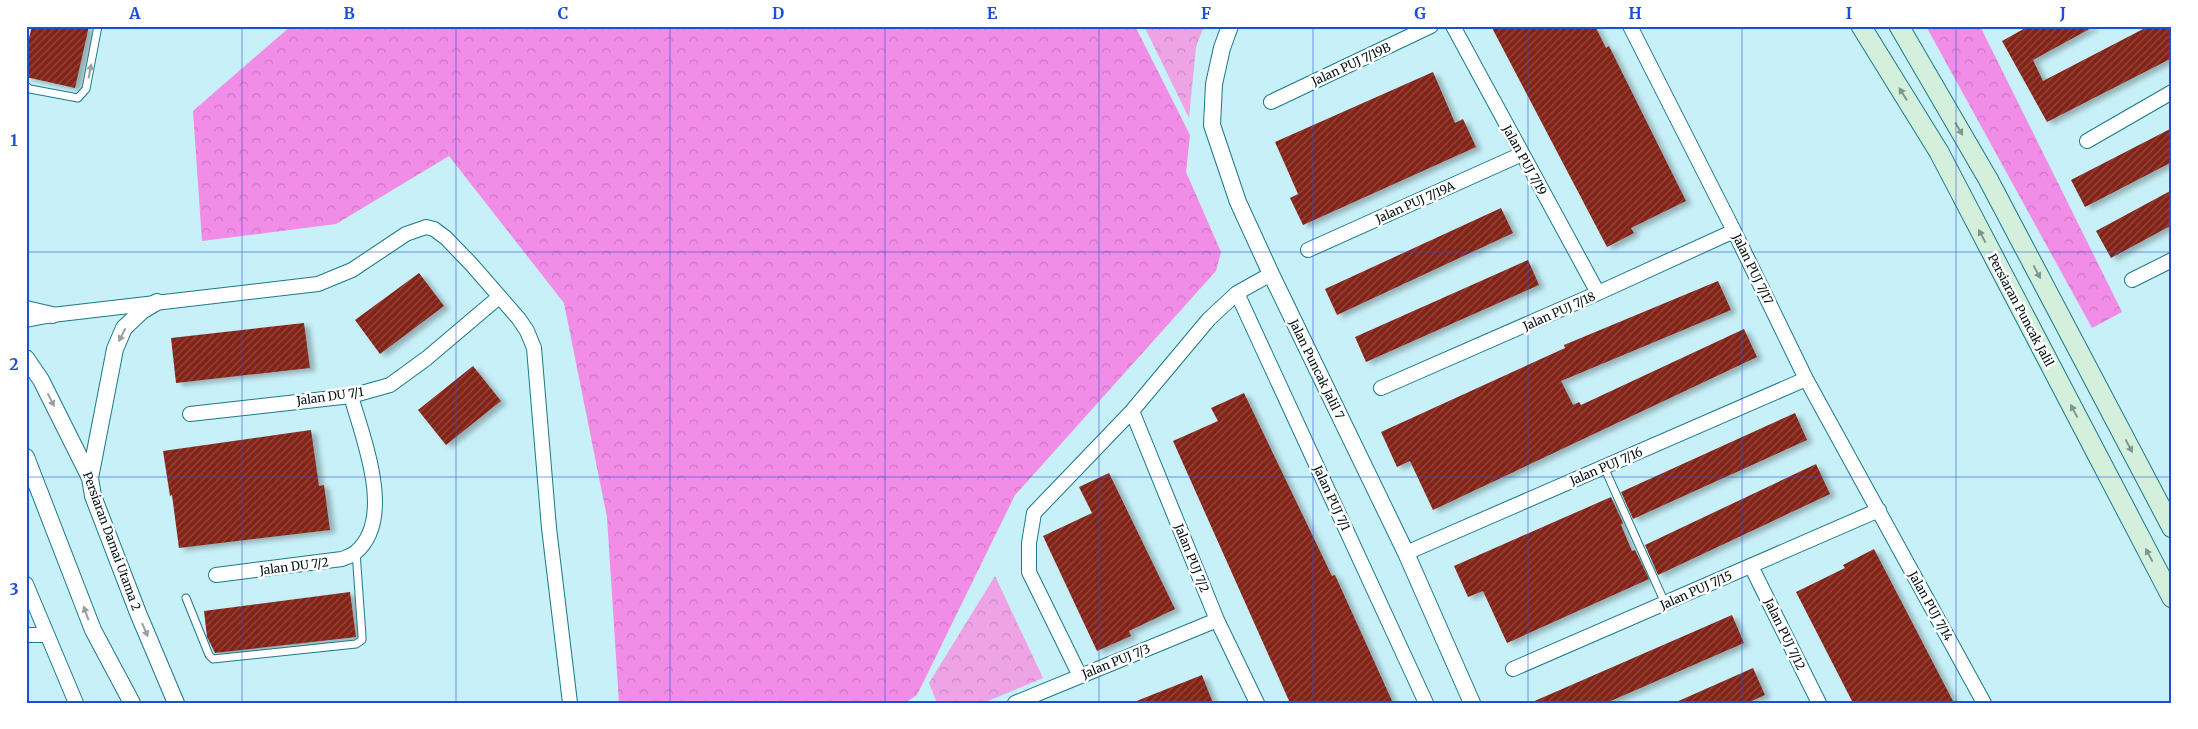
<svg xmlns="http://www.w3.org/2000/svg" width="2198" height="729" font-family="Merriweather,serif">
<defs>
<pattern id="forest-crowns" width="20" height="18" patternUnits="userSpaceOnUse" patternTransform="scale(1.25)"><rect width="20" height="18" fill="#f18ce7"/><path d="M2 6a3 3 0 1 1 6 0M12 15a3 3 0 1 1 6 0" fill="none" stroke="#cd78c5"/></pattern>
<pattern id="park-crowns" width="20" height="18" patternUnits="userSpaceOnUse" patternTransform="scale(1.25)"><rect width="20" height="18" fill="#eea3e5"/><path d="M2 6a3 3 0 1 1 6 0M12 15a3 3 0 1 1 6 0" fill="none" stroke="#ca8bc4"/></pattern>
<pattern id="building-hatch" width="6" height="6" patternUnits="userSpaceOnUse" patternTransform="scale(1.25)"><rect width="6" height="6" fill="#842418"/><path d="M-1 1l2-2M0 6l6-6M5 7l2-2" fill="none" stroke="#904940"/></pattern>
<filter id="shadow"><feDropShadow dx="5.5" dy="3" stdDeviation="2.5" flood-color="#0004"/></filter>
</defs>
<rect width="100%" height="100%" fill="#c8f0f8"/>
<path fill="url(#forest-crowns)" d="M291 26H1135L1190 135 1186 172 1221 252 1216 271 1015 495 917 695 905 703H619L607 517 564 303 449 156 336 224 202 241 193 111Z
M1926 26H1980L2122 312 2092 328Z"/>
<path fill="url(#park-crowns)" d="M1144 26H1204L1196 47 1189 118Z
M995 576 1043 678 983 703H937L929 683Z"/>
<path fill="url(#building-hatch)" filter="url(#shadow)" d="M32 26H89L75 88 26 77V50Z
M1491 26H1595L1606 48 1609 46 1686 201 1631 228 1634 233 1607 247Z
M2029 26H2095L2033 60 2043 81 2149 26H2172V58L2047 122 2002 41Z
M1433 72 1455 123 1463 119 1476 147 1303 225 1290 198 1298 194 1275 142Z
M2172 128V162L2085 207 2071 180Z
M2172 190V225L2111 258 2096 231Z
M1501 208 1513 233 1337 315 1325 289Z
M1528 260 1539 285 1366 362 1355 337Z
M419 273 444 306 380 354 355 320Z
M1718 281 1731 310 1561 381 1573 405 1579 402 1581 405 1744 329 1757 357 1433 510 1410 461 1397 467 1381 432 1565 348 1564 345Z
M304 323 310 368 176 383 171 338Z
M473 366 501 401 446 445 418 410Z
M1244 393 1332 576 1335 575 1393 703H1290L1173 441 1218 421 1211 408Z
M1795 413 1807 440 1633 519 1621 492Z
M311 430 319 486 324 485 330 530 179 548 172 495 170 496 163 451Z
M1816 464 1830 494 1658 575 1645 545Z
M1109 473 1175 609 1129 631 1131 636 1097 651 1043 536 1092 513 1079 487Z
M1611 497 1623 523 1621 525 1632 551 1635 550 1649 579 1507 643 1483 591 1468 597 1454 566Z
M1874 549 1954 703H1853L1796 592 1845 568 1843 565Z
M350 592 356 637 215 653 207 637 204 611Z
M1732 615 1744 643 1606 703H1530Z
M1753 668 1765 695 1747 703H1674Z
M1202 675 1213 703H1134V702Z"/>
<g fill="none" stroke-linecap="round" stroke-linejoin="round">
<g stroke="#197a89" stroke-width="9">
<path id="service" d="M26 86 30 89 78 98 86 89 98 26
M1604 467 1665 603
M186 598 209 655 213 659 356 644 362 640V636L356 552"/>
</g>
<g stroke="#197a89" stroke-width="16">
<path id="minor" d="M1453 26 1598 293
M1630 26 1734 231 1806 379 1984 703
M1271 102 1431 26
M2087 141 2172 92
M1308 250 1522 154
M2132 280 2172 260
M1237 293 1426 703
M26 320 52 315 318 284 352 270 406 234 426 227 434 229 446 238 472 265 519 319 527 331 534 348 549 528 570 703
M1381 388 1598 293 1734 231
M1132 411 1217 620 1257 703
M190 414 351 396 390 385 427 358 499 297
M1406 553 1806 379
M1751 566 1819 703
M216 575 342 559C347 557 353 555 356 552 396 518 362 436 351 396
M26 584 76 703
M26 635H47
M1513 669 1879 510
M1080 676 1029 572V543L1034 513 1132 411 1209 319 1237 293 1271 274
M1015 703 1217 620"/>
</g>
<g stroke="#197a89" stroke-width="18">
<path id="tertiary" d="M1230 26 1222 48 1214 84 1212 125 1238 202 1271 274 1406 553 1472 703
M26 309 52 315
M26 358 41 380 90 478 93 496 138 613 176 703
M26 457 93 630 132 703
M90 478 115 349 124 328 142 311 157 302"/>
</g>
<g stroke="#197a89" stroke-width="21">
<path id="secondary" d="M1861 26 1939 152 2172 598
M1899 26 1988 179 2172 528"/>
</g>
<use href="#service" stroke="#fff" stroke-width="7"/>
<use href="#minor" stroke="#fff" stroke-width="14"/>
<use href="#tertiary" stroke="#fff" stroke-width="16"/>
<use href="#secondary" stroke="#d4f0dc" stroke-width="19"/>
</g>
<defs><path id="oneway-solid" d="M-6-.8H1V-3.2L6.5 0L1 3.2V.8H-6Z" transform="scale(1.25)"/></defs>
<g fill="#999fa1">
<use href="#oneway-solid" transform="translate(90 71) rotate(-79)"/>
<use href="#oneway-solid" transform="translate(122 335) rotate(117)"/>
<use href="#oneway-solid" transform="translate(51 400) rotate(63)"/>
<use href="#oneway-solid" transform="translate(86 613) rotate(-110)"/>
<use href="#oneway-solid" transform="translate(145 630) rotate(67)"/>
</g>
<g fill="#7f968c">
<use href="#oneway-solid" transform="translate(1903 94) rotate(-122)"/>
<use href="#oneway-solid" transform="translate(1959 129) rotate(60)"/>
<use href="#oneway-solid" transform="translate(1982 236) rotate(-118)"/>
<use href="#oneway-solid" transform="translate(2037 272) rotate(62)"/>
<use href="#oneway-solid" transform="translate(2074 411) rotate(-118)"/>
<use href="#oneway-solid" transform="translate(2129 446) rotate(62)"/>
<use href="#oneway-solid" transform="translate(2149 555) rotate(-118)"/>
</g>
<path fill="none" stroke="#1d4ed8" stroke-width="1" stroke-opacity="0.55" d="M242 26V703M456 26V703M670 26V703M885 26V703M1099 26V703M1313 26V703M1528 26V703M1742 26V703M1956 26V703M26 252H2172M26 477H2172"/>
<g text-anchor="middle" dominant-baseline="central" stroke-width="5" stroke-linejoin="round" paint-order="stroke">
<g font-size="12" fill="#001014" stroke="#fff">
<text transform="translate(1351 64) rotate(-25)">Jalan PUJ 7/19B</text>
<text transform="translate(1525 160) rotate(61)">Jalan PUJ 7/19</text>
<text transform="translate(1415 202) rotate(-24)">Jalan PUJ 7/19A</text>
<text transform="translate(1753 269) rotate(64)">Jalan PUJ 7/17</text>
<text transform="translate(2021 310) rotate(62)">Persiaran Puncak Jalil</text>
<text transform="translate(1559 311) rotate(-24)">Jalan PUJ 7/18</text>
<text transform="translate(1317 369) rotate(64)">Jalan Puncak Jalil 7</text>
<text transform="translate(330 396) rotate(-8)">Jalan DU 7/1</text>
<text transform="translate(1606 466) rotate(-23)">Jalan PUJ 7/16</text>
<text transform="translate(1332 498) rotate(65)">Jalan PUJ 7/1</text>
<text transform="translate(112 541) rotate(70)">Persiaran Damai Utama 2</text>
<text transform="translate(1192 558) rotate(68)">Jalan PUJ 7/2</text>
<text transform="translate(294 566) rotate(-7)">Jalan DU 7/2</text>
<text transform="translate(1696 590) rotate(-24)">Jalan PUJ 7/15</text>
<text transform="translate(1931 606) rotate(61)">Jalan PUJ 7/14</text>
<text transform="translate(1785 634) rotate(64)">Jalan PUJ 7/12</text>
<text transform="translate(1116 661) rotate(-22)">Jalan PUJ 7/3</text>
</g>
</g>
<rect width="2198" height="729" fill="none" stroke="#ffffff" stroke-width="55"/>
<rect x="28" y="28" width="2142" height="674" fill="none" stroke="#1d4ed8" stroke-width="2"/>
<g font-size="16" text-anchor="middle" font-weight="bold" fill="#1d4ed8">
<text x="135" y="19">A</text>
<text x="349" y="19">B</text>
<text x="563" y="19">C</text>
<text x="778" y="19">D</text>
<text x="992" y="19">E</text>
<text x="1206" y="19">F</text>
<text x="1420" y="19">G</text>
<text x="1635" y="19">H</text>
<text x="1849" y="19">I</text>
<text x="2063" y="19">J</text>
<text x="14" y="146">1</text>
<text x="14" y="370">2</text>
<text x="14" y="595">3</text>
</g>
</svg>
